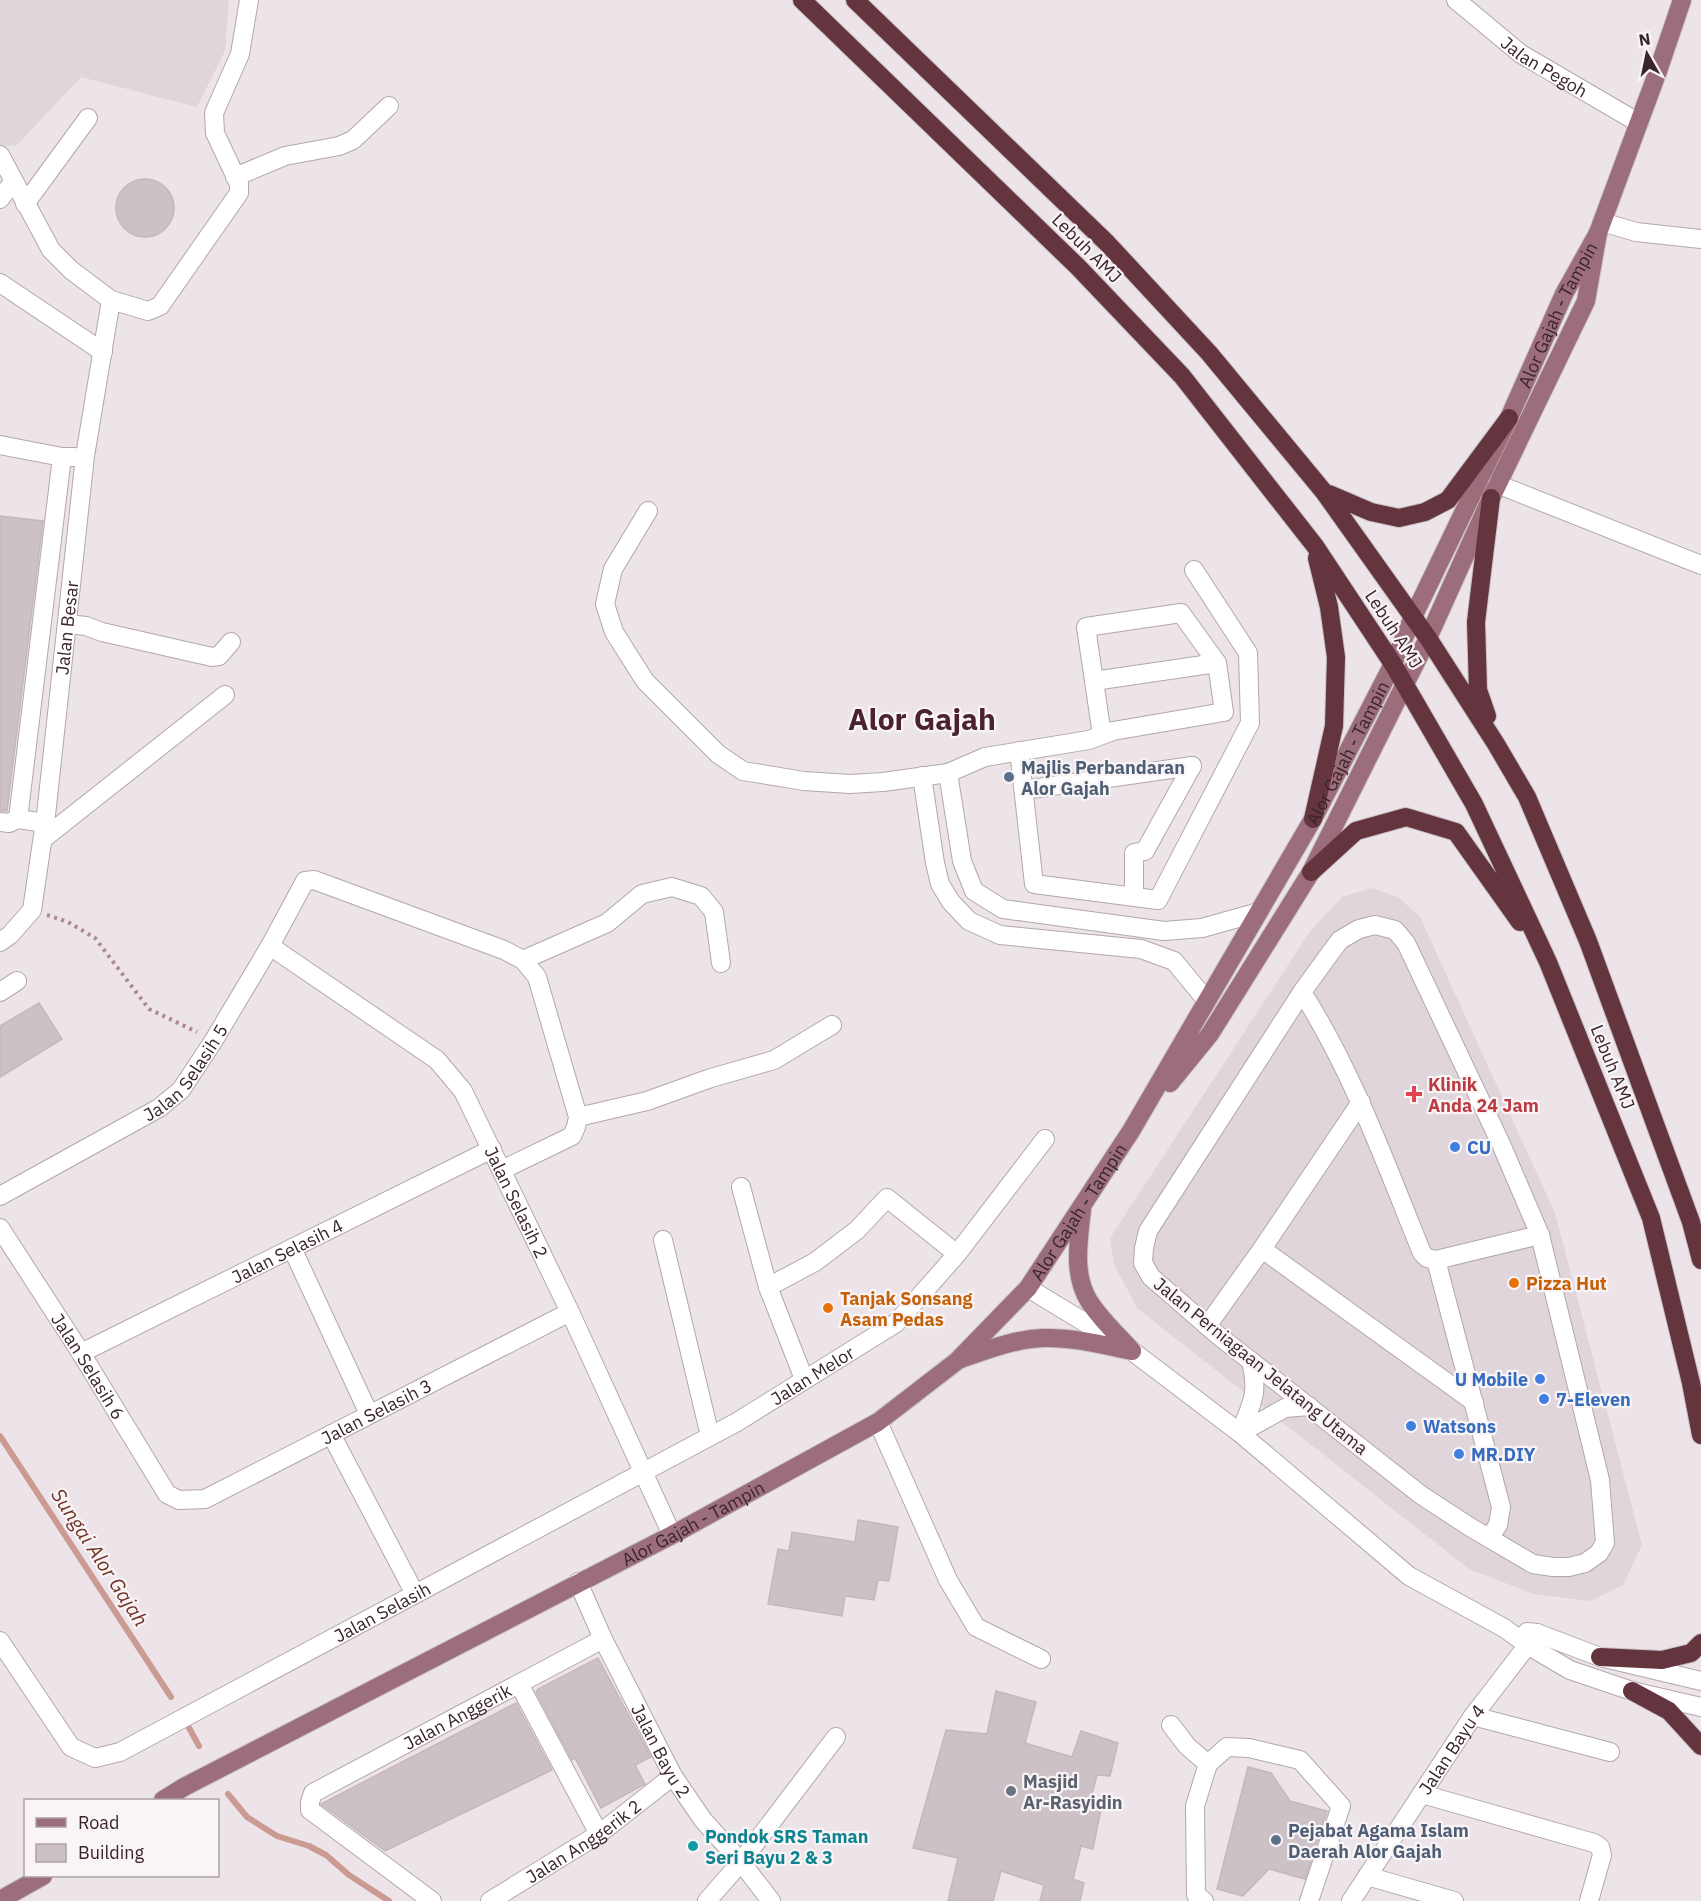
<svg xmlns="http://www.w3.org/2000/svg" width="1701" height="1901" font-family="'IBM Plex Sans',sans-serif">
<rect width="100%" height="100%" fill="#ece4e8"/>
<path fill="#e0d5da" d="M0 0H229L225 51 197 107 81 77 17 145 0 147Z
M1371 888 1398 897 1420 917 1555 1213 1642 1545 1623 1585 1590 1601 1534 1594 1469 1569 1137 1308 1114 1264 1110 1238 1311 930 1342 897Z"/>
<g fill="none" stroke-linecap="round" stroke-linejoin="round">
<path stroke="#cb9a92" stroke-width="6" d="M0 1436 171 1697
M188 1726 199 1746
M228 1794 247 1817 277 1836 309 1846 326 1855 349 1875 389 1901"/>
</g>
<path fill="#ccc1c6" stroke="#c5b7bd" stroke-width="1.5" d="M116 208a29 29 0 1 1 58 0a29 29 0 1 1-58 0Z
M0 516 43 521 7 811H0Z
M39 1003 62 1039 0 1077V1026Z
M858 1520 898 1527 889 1581 878 1580 874 1600 845 1596 842 1616 768 1604 778 1549 789 1551 792 1532 855 1542Z
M598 1658 651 1757 635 1765 645 1784 601 1808 575 1758 572 1760 536 1692 538 1689Z
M996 1691 1036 1702 1025 1743 1072 1757 1081 1731 1118 1743 1110 1776 1097 1775 1089 1806 1101 1809 1093 1849 1081 1846 1073 1879 1084 1883 1080 1901H1040L1044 1885 1001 1871 993 1901H948L958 1858 913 1848 946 1730 987 1734Z
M516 1703 552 1770 385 1851 321 1804Z
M1248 1767 1271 1773 1290 1801 1327 1811 1305 1879 1269 1869 1243 1896 1217 1889Z"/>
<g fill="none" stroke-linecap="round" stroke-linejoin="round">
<g stroke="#b3a7ac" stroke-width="20">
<g id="minor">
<path id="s1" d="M1456 0 1521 54 1639 123"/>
<path d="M0 155 51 250 71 270 111 300 148 311 160 306 239 193V184L215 133 214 113 240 54 249 0"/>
<path d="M235 177 285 156 339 146 353 140 389 106"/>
<path d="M0 199 13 182"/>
<path d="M25 204 88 118"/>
<path d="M1602 222 1636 232 1701 239"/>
<path d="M0 283 103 352"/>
<path d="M0 445 62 457H75"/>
<path d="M1497 484 1701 565"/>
<path d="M648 511 613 569 605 604 614 632 645 681 718 754 743 771 804 781 850 784 883 782 948 773 985 757 1089 740 1113 731 1224 712 1217 663 1181 613 1086 627 1102 735"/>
<path d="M67 624 86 626 102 632 212 657 219 656 231 642"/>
<path d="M1094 681 1217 663"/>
<path d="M1019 751 1034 884 1158 900 1250 723 1248 653 1194 570"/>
<path d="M948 773 962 861 974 891 1003 909 1164 931 1202 928 1259 912"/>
<path d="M922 776 935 863 940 884 951 902 969 921 1000 935 1141 949 1174 961 1207 1001"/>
<path d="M1024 790 1192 766"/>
<path d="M18 819 62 457"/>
<path d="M0 822 9 823 18 819 45 823"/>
<path d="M43 839 225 695"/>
<path d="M1134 897V853L1145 851 1192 766"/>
<path d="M1375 925 1395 930 1406 943 1501 1144 1540 1235 1600 1480 1605 1543 1599 1553 1585 1563 1569 1567H1553L1533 1564 1470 1527 1421 1495 1219 1336 1151 1277 1143 1263 1144 1248 1148 1231 1302 992 1331 952 1340 940 1359 929Z"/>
<path id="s2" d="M0 942 10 935 32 910 46 815 85 456 111 300"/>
<path id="s3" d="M270 946 437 1060 463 1091 570 1312 672 1535"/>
<path d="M523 960 607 923 642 894 672 887 701 896 714 912 721 963"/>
<path d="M0 992 17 981"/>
<path d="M1302 992C1354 1074 1386 1165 1422 1253L1427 1258 1436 1260 1540 1235"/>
<path d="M578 1117 647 1101 711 1078 774 1060 832 1025"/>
<path d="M741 1187 768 1287 804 1379"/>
<path id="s4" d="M0 1196 159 1108 181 1090 214 1040 270 946 305 881 314 880 504 950 523 960 537 977 578 1117 576 1127 572 1136 502 1170"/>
<path id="s5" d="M0 1228 81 1353 167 1494 179 1500 205 1499 570 1312"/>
<path d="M663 1240 710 1436"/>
<path d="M292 1248 369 1414"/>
<path d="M1262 1249 1474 1402"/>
<path d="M1436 1260 1501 1507 1498 1525 1489 1538"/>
<path d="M768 1287 815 1262 857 1230 887 1198 957 1254"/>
<path d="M1028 1288 1132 1351 1240 1433 1409 1576 1504 1628 1529 1646 1570 1670 1632 1691 1701 1707"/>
<path d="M1207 1326 1262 1249 1361 1102"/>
<path id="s6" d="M81 1353 492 1149"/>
<path d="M1251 1361C1259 1394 1252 1403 1240 1433L1285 1408 1309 1406"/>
<path d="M878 1422 948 1580 976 1627 1041 1659"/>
<path d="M331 1434 415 1594"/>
<path id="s7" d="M578 1582 603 1639 673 1776 703 1820 741 1862 771 1901"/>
<path d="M1527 1632 1537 1633 1600 1657 1701 1681"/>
<path id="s8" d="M0 1641 71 1747 95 1758 120 1752 737 1422 896 1323 957 1254 1045 1139"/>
<path d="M519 1684 599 1834"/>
<path d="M1473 1716 1610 1752"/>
<path d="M1171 1725 1187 1746 1208 1764 1195 1806 1196 1895 1204 1901"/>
<path d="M1208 1764 1227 1747 1249 1748 1300 1760 1341 1806 1309 1901"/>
<path d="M1422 1794 1594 1843 1600 1847 1602 1855 1589 1901"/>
<path d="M1367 1876 1454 1901"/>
<path id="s9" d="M432 1901 310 1810V1802L313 1793 603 1639"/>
<path id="s10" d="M490 1901 599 1834 673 1776"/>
<path d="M707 1901 741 1862 836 1737"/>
<path id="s11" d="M1351 1901 1473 1716 1537 1633"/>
</g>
</g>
<g stroke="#c8c2c4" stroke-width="20">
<g id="major">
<path d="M1170 1083 1210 1034 1311 872 1428 638 1491 498 1586 301 1598 233 1658 71 1682 0"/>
<path d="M1082 1209C1079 1239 1072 1274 1089 1301 1100 1319 1118 1335 1132 1351"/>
<path d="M961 1359C987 1350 1015 1339 1043 1338 1073 1337 1103 1345 1132 1351"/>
<path id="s12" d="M163 1800 184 1787 672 1535 878 1422 957 1361 1028 1288 1131 1131 1313 819 1393 664 1413 617 1509 418 1564 294 1598 233"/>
<path d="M0 1900 43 1876"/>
</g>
</g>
<g stroke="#c8c2c4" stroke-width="20">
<path id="highway" d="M802 0 1078 267 1182 376 1315 546 1393 664 1474 804 1548 962 1651 1218 1691 1383 1701 1435
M855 0 1107 243 1209 353 1324 492 1428 638 1496 744 1527 797 1588 941 1691 1222 1701 1260
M1329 494 1371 512 1399 518 1425 512 1448 500 1509 418
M1487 716 1478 690 1476 622 1491 498
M1313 819 1334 726 1336 657 1329 607 1317 558
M1311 872 1356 831 1406 817 1456 832 1520 922
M1600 1657 1662 1660 1691 1653 1701 1643
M1632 1691 1669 1711 1701 1746"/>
</g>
<path stroke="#ac8894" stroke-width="4" stroke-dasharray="3 4.5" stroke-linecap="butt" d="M47 915 68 922 95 938 149 1009 197 1032"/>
<use href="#minor" stroke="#fff" stroke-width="18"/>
<use href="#major" stroke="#9c6d7a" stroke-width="18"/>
<use href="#highway" stroke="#64343f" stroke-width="18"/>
</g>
<g fill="#5c6f8a" stroke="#f9f4f6" stroke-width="2">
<circle cx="1009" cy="777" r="6"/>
<circle cx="1276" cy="1840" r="6"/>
</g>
<path fill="#e0444e" stroke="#f9f4f6" stroke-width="2" d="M1411 1085h6v6h6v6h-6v6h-6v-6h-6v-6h6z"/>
<g fill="#3f7fe0" stroke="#f9f4f6" stroke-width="2">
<circle cx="1455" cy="1147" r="6"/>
<circle cx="1540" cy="1379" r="6"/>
<circle cx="1544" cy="1399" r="6"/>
<circle cx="1411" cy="1426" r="6"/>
<circle cx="1459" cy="1454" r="6"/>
</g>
<g fill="#e8710a" stroke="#f9f4f6" stroke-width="2">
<circle cx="1514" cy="1283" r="6"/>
<circle cx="828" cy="1308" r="6"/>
</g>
<circle fill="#6b7280" stroke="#f9f4f6" stroke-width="2" cx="1011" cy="1791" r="6"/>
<circle fill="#0f9aa8" stroke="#f9f4f6" stroke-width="2" cx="693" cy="1846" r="6"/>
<g text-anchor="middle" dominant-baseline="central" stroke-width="4.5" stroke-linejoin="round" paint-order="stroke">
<g font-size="18" fill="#3b252c" stroke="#f9f4f6">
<text stroke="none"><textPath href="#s1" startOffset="111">Jalan Pegoh</textPath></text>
<text transform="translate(1087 248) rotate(45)">Lebuh AMJ</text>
<text stroke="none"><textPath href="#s12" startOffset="2120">Alor Gajah - Tampin</textPath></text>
<text stroke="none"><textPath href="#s2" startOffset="330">Jalan Besar</textPath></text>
<text transform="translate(1394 629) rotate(57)">Lebuh AMJ</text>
<text stroke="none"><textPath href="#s12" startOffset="1634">Alor Gajah - Tampin</textPath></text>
<text transform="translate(1613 1067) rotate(68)">Lebuh AMJ</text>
<text stroke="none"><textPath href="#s4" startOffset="226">Jalan Selasih 5</textPath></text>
<text stroke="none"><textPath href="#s3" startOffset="366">Jalan Selasih 2</textPath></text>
<text stroke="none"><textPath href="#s12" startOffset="1102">Alor Gajah - Tampin</textPath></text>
<text stroke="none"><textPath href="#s6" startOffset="230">Jalan Selasih 4</textPath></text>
<text stroke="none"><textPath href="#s5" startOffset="164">Jalan Selasih 6</textPath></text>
<text transform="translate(1261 1366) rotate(39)">Jalan Perniagaan Jelatang Utama</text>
<text stroke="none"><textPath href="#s8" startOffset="968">Jalan Melor</textPath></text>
<text stroke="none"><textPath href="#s5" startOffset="546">Jalan Selasih 3</textPath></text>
<text stroke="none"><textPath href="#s12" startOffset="598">Alor Gajah - Tampin</textPath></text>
<text stroke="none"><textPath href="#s8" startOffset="477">Jalan Selasih</textPath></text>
<text stroke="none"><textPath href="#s9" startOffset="333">Jalan Anggerik</textPath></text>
<text stroke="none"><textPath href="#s7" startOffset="188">Jalan Bayu 2</textPath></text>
<text stroke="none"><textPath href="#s11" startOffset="182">Jalan Bayu 4</textPath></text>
<text stroke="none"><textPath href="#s10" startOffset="111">Jalan Anggerik 2</textPath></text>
</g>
<g font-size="18" font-weight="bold" fill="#4e5e75" stroke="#f9f4f6" text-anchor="start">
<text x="1021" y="767">Majlis Perbandaran<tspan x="1021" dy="21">Alor Gajah</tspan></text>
<text x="1288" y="1830">Pejabat Agama Islam<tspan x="1288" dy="21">Daerah Alor Gajah</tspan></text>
</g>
<g font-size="18" font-weight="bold" fill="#be3a42" stroke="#f9f4f6" text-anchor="start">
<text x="1428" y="1084">Klinik<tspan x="1428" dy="21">Anda 24 Jam</tspan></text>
</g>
<g font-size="18" font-weight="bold" fill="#366cbe" stroke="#f9f4f6" text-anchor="start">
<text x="1467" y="1147">CU</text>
<text x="1528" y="1379" text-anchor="end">U Mobile</text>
<text x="1556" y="1399">7-Eleven</text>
<text x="1423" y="1426">Watsons</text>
<text x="1471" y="1454">MR.DIY</text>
</g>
<g font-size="18" font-weight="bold" fill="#c56008" stroke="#f9f4f6" text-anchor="start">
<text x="1526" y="1283">Pizza Hut</text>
<text x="840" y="1298">Tanjak Sonsang<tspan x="840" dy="21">Asam Pedas</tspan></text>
</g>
<g font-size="18" font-weight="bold" fill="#5b616d" stroke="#f9f4f6" text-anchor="start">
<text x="1023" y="1781">Masjid<tspan x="1023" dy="21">Ar-Rasyidin</tspan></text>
</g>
<g font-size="18" font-weight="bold" fill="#0d838f" stroke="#f9f4f6" text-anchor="start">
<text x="705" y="1836">Pondok SRS Taman<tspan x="705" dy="21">Seri Bayu 2 &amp; 3</tspan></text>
</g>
<g font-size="20" font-style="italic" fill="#713226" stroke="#f9f4f6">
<text transform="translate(100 1557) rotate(57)">Sungai Alor Gajah</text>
</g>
<g font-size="30" font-weight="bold" fill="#4b232e" stroke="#f9f4f6">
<text x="922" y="718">Alor Gajah</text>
</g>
</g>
<rect x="24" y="1799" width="195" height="78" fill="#f9f4f6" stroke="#ada1a5" stroke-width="1.5"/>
<rect x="36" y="1818" width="30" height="9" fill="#9c6d7a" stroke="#ada1a5" stroke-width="1.5"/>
<text x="78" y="1829" font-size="18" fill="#3b252c">Road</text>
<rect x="36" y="1844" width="30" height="18" fill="#ccc1c6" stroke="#ada1a5" stroke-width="1.5"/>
<text x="78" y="1859" font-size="18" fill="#3b252c">Building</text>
<g transform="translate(1647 54) rotate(351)" stroke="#f9f4f6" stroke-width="4.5" paint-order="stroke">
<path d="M0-4.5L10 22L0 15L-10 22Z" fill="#3b252c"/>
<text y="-9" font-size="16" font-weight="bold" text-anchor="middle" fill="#3b252c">N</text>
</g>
</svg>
